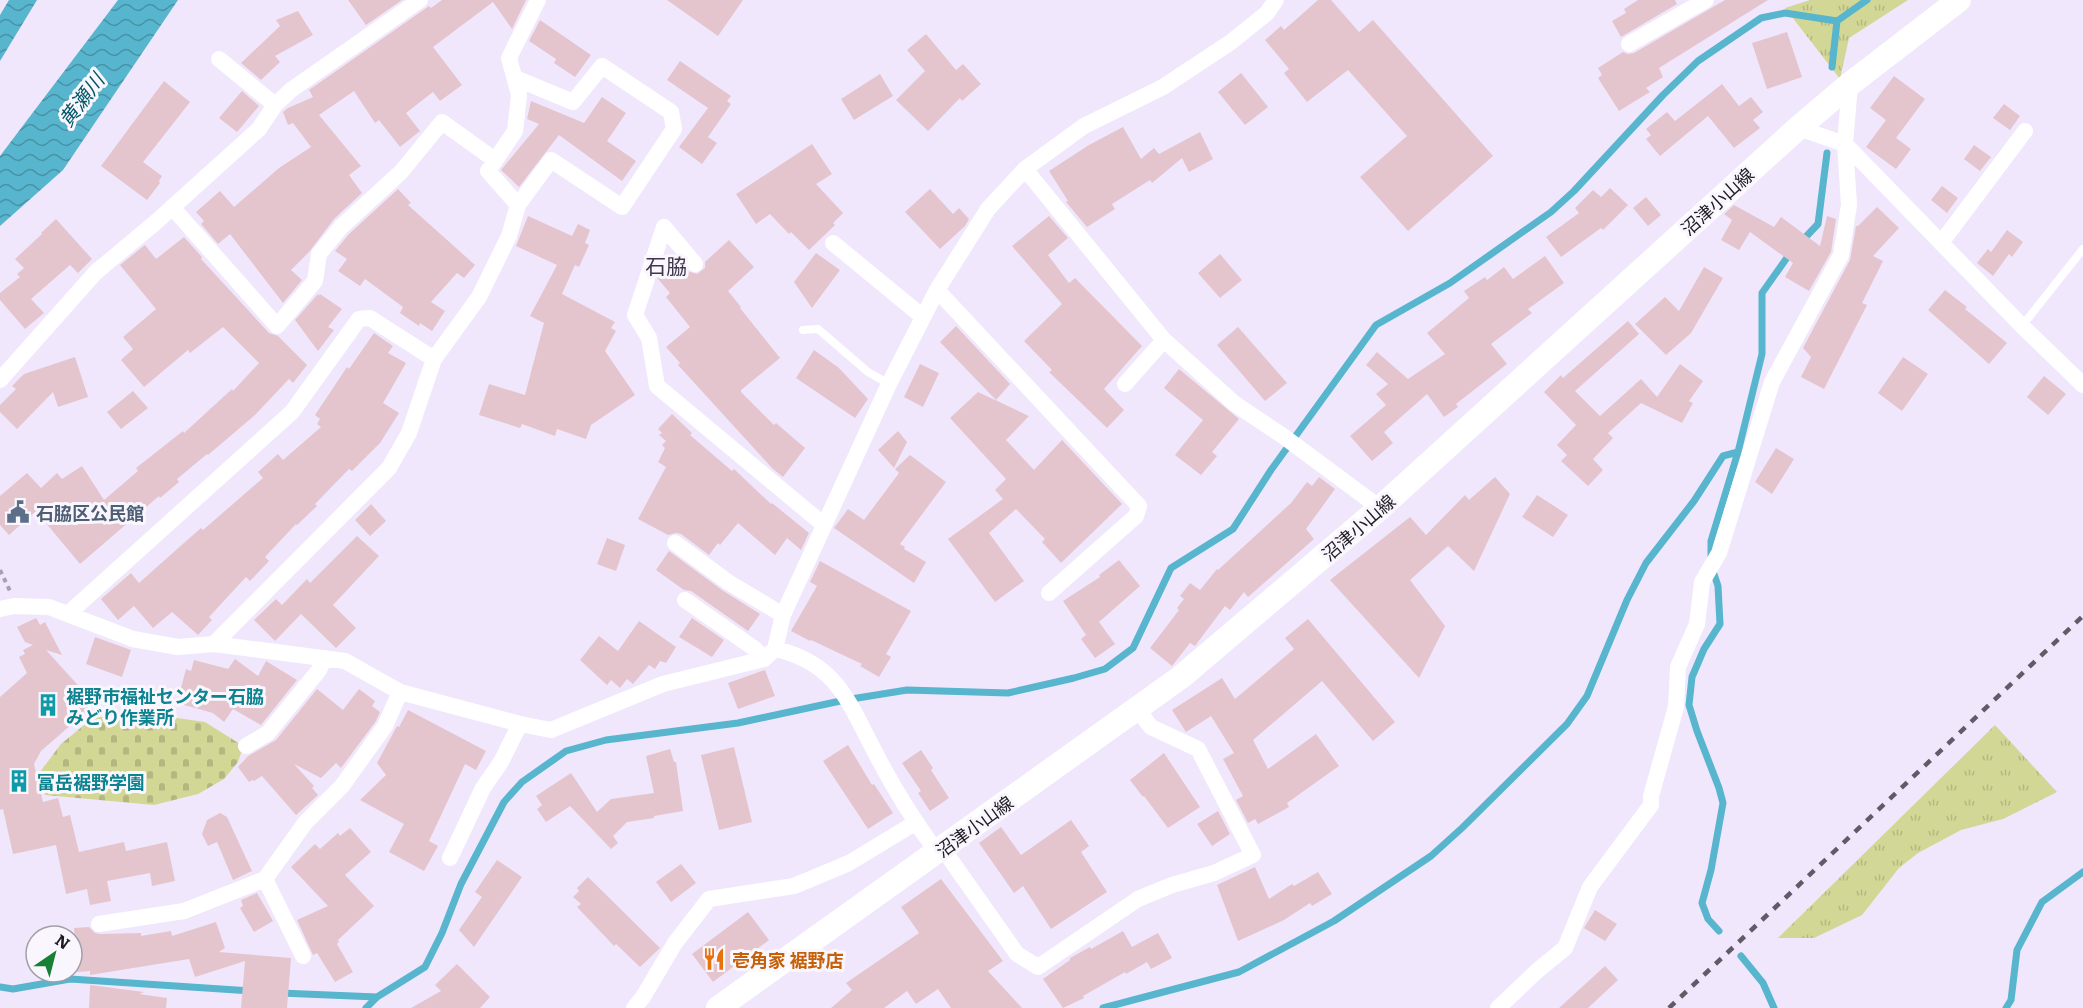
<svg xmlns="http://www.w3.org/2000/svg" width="2083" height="1008" font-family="Literata,'Noto Sans JP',serif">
<defs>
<pattern id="grass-tufts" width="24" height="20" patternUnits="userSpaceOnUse" patternTransform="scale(1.5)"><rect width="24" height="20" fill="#d2d795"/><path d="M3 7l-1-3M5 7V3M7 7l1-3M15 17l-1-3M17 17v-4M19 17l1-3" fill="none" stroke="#b4b880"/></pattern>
<pattern id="cemetery-stones" width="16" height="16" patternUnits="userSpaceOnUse" patternTransform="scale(1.5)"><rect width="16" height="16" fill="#d2d795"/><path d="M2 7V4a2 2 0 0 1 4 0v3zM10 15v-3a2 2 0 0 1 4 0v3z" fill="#b4b880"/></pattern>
<pattern id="water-waves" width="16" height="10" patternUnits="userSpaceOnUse" patternTransform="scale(1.5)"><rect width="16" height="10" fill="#57b5cd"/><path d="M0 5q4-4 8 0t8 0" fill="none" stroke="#4792a6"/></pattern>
</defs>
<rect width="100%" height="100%" fill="#f0e7fc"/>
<path fill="url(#grass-tufts)" d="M1810 0H1908L1849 38 1840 79 1785 8Z
M1995 725 2057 792 2003 819 1961 830 1918 853 1899 868 1862 915 1814 938H1778Z"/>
<path fill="url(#cemetery-stones)" d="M94 717H170L205 722 240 744 242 750 238 762 224 779 198 794 154 805 45 795 40 772 61 744Z"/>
<path fill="url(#water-waves)" d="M9 0H37L0 61V15Z
M118 0H178L63 170 0 226V156Z"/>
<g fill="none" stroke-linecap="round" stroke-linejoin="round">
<path stroke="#57b5cd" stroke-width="7" d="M1832 67 1837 21
M1801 242 1818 224 1827 153
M1711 557V541L1738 452
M1712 568 1718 586 1720 624 1704 649 1692 677 1689 705 1697 731 1719 788 1723 803 1711 870 1702 903 1708 919 1719 931
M1741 956 1763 983 1774 1008
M0 987 13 989 70 979 251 991
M280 993 377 997 425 967 442 933 461 884 504 802 522 782 566 751 606 740 738 723 845 700 907 690 1008 693 1074 678 1105 669 1133 648 1171 568 1233 529 1271 470 1376 325 1450 283 1551 212 1574 191 1663 95 1698 61 1761 18 1785 13 1837 21 1867 0
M366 1008 377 997
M1103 1008 1239 972 1334 921 1431 856 1462 828 1567 724 1587 696 1627 600 1646 563 1694 501 1723 456 1738 452 1762 354V293L1791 252
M2006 1008 2011 1000 2017 950 2042 902 2083 872"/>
</g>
<path fill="#e4c5ce" d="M348 0H402L366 25Z
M442 0H526L512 29 493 2 433 47 462 85 440 101 433 92 406 113 420 131 400 147 379 120 375 123 354 91 319 115 361 166 349 175 362 193 334 219 309 252 291 270 302 280 283 303 230 234 218 244 201 224 204 221 196 212 220 191 234 207 279 168 311 147 293 123 288 125 283 112 288 108 313 97 309 90 429 6 431 8Z
M667 0H743L718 36Z
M1318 0H1331L1359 32 1373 20 1493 156 1408 231 1360 177 1407 136 1348 70 1307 102 1284 73 1289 69 1265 40 1281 26 1284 30Z
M1638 0H1675L1677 4 1621 37 1612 21 1626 13 1624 9Z
M1725 0H1768L1659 68 1663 77 1646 88 1650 92 1619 111 1598 78 1602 75 1598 68 1623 52 1628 54 1634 53Z
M298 11 313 35 275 56 280 62 261 80 241 63 280 26 276 20Z
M540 20 591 55 575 77 554 63 556 59 529 41Z
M1787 32 1802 77 1767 89 1752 43Z
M926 34 956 70 963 64 981 84 962 101 960 98 928 131 896 100 925 71 907 50Z
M680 61 731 96 727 101 731 104 708 137 717 143 702 164 679 147 708 108 667 80Z
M1241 73 1268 107 1245 125 1218 92Z
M880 74 893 96 854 120 841 99Z
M1894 76 1925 99 1896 138 1911 149 1896 169 1866 147 1886 120 1870 108Z
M164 81 190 102 143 162 162 176 159 181 160 183 147 200 101 166Z
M1722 84 1739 106 1751 97 1763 112 1753 120 1760 128 1734 148 1708 116 1660 156 1646 139 1651 135 1646 129 1667 112 1675 121Z
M242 91 259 106 237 132 219 118Z
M602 97 626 113 607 141 636 161 622 181 559 135 519 187 501 170 539 124 527 119 531 101 584 123Z
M2004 104 2020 116 2010 130 1993 118Z
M1123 127 1141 159 1154 148 1159 154 1200 132 1213 159 1189 172 1182 158 1152 183 1150 180 1112 204 1115 209 1087 227 1066 202 1068 201 1049 171 1089 145Z
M812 144 832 174 816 184 843 213 833 223 835 225 809 250 791 232 789 234 770 214 756 224 736 194Z
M1974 145 1991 157 1980 171 1964 159Z
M1942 186 1958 198 1947 213 1931 200Z
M1610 188 1628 205 1603 230 1601 228 1561 257 1546 237 1579 213 1575 208 1593 190 1601 197Z
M398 189 411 203 408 205 475 265 464 278 457 273 431 302 445 311 432 331 420 323 419 326 400 313 403 307 365 279 360 286 338 271 347 259 335 251 349 234Z
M930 189 953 214 959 208 969 219 965 226 940 249 905 212Z
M1646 197 1661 215 1648 226 1633 208Z
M1734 205 1774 227 1781 217 1820 246 1827 216 1836 219 1831 252 1809 291 1785 277 1793 263 1750 232 1739 250 1721 240 1732 220 1724 214Z
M1877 207 1899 228 1873 256 1883 261 1862 303 1867 305 1824 389 1801 377 1811 357 1803 348 1850 260 1856 226H1858Z
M528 216 572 236 578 224 590 230 585 243 589 245 579 267 575 265 562 294 615 322 611 328 616 331 605 351 635 395 591 425 586 439 557 429 555 436 522 424 520 428 479 415 489 384 525 395 544 323 530 316 557 265 516 246Z
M1049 216 1068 238 1048 255 1069 283 1075 278 1142 346 1104 389 1124 410 1107 428 1049 372 1052 370 1024 341 1062 304 1012 246Z
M56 219 92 259 78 273 70 265 31 299 44 313 25 329 0 300V293L20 277 17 274 24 268 15 259 42 234 41 233Z
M2007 230 2023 242 2012 257 2009 254 1993 276 1977 263 1988 249 1991 252Z
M184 237 202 257 201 259 269 333 278 336 307 365 293 383 289 379 255 415 208 455 207 454 177 479 179 482 160 498 159 496 80 564 36 511 9 535 0 525V496L27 473 41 488 57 473 62 479 82 466 104 500 138 471 136 468 183 431 184 433 232 389 233 391 259 363 223 327 190 353 188 350 144 387 121 360 133 349 123 337 156 309 120 265 145 245 156 259Z
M729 240 754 267 728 291 741 307 740 308 780 358 741 390V392L774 425 776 423 805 448 783 477 772 468 678 365 680 363 666 347 690 327 666 297 670 293 658 279 663 263 672 256 674 259 676 258 687 271 697 274 705 268V262Z
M816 253 840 270 812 308 794 282Z
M1220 254 1242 280 1220 298 1198 273Z
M1545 256 1564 283 1528 309 1532 313 1491 344 1507 364 1456 404 1458 407 1444 417 1427 394 1384 432 1393 443 1372 461 1350 436 1386 405 1376 394 1388 384 1366 365 1377 352 1408 379 1445 354 1427 333 1469 298 1464 291 1485 277 1487 280 1504 267 1513 279Z
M1704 267 1723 278 1691 333 1666 355 1635 324 1665 297 1679 311Z
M1945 290 1967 307 1965 309 2007 343 1989 364 1928 310Z
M318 294 319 296 320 294 342 309 328 327 334 330 318 351 295 320Z
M1628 321 1639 334 1575 391 1600 416 1641 379 1657 397 1680 364 1703 381 1689 401 1693 403 1682 423 1641 403 1608 433 1613 438 1593 459 1603 470 1588 486 1561 461 1567 455 1557 445 1576 425 1544 392 1561 375 1563 378Z
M956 326 1010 384 996 400 940 342Z
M1238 327 1287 383 1265 401 1217 345Z
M374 333 393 346 388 353 406 363 383 403 399 413 380 443 352 471 349 469 315 504 317 506 297 525 296 524 265 557 269 561 250 581 246 577 209 617 212 620 198 635 172 612 153 628 134 606 118 620 101 599 131 573 139 583 176 550 201 528 203 530 263 478 258 472 278 454 283 460 321 427 317 424 320 419 315 415 347 367 349 369Z
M814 350 839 368 868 399 855 418 796 378Z
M75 357 88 397 58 407 53 392 17 429 0 412V405L16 389 12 386 24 374Z
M1903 357 1928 374 1902 411 1878 393Z
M920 364 939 373 923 407 904 397Z
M1179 369 1239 419 1212 452 1217 456 1201 475 1175 455 1203 420 1164 388Z
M2044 376 2066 394 2048 415 2027 397Z
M133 391 148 408 121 429 107 412Z
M978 392 1029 416 1006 440 1034 470 1062 440 1122 504 1061 563 1042 542 1045 539 1016 509 989 533 1024 581 995 602 948 539 1003 499 995 490 1006 479 950 418Z
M672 414 692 433 690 435 732 471 734 469 771 504 772 503 809 533 801 550 787 538 775 555 738 523 720 545 718 543 709 555 681 534 676 533 668 535 638 519 666 467 658 462 665 448 662 445 666 441 659 435 662 433 658 429Z
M898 431 907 442 894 468 878 450Z
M1776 448 1794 459 1772 494 1755 482Z
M910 455 946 482 900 544 905 547 904 549 926 562 914 583 834 528 848 509 864 520 899 473 895 469Z
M1319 477 1335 489 1306 529 1314 539 1248 597 1244 592 1230 610 1225 606 1195 646 1190 643 1172 666 1150 648 1179 610 1177 608 1184 599 1180 596 1190 583 1200 590 1217 569 1218 570 1291 503 1307 482 1312 486Z
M1495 477 1510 494 1474 571 1448 546 1410 580 1445 626 1419 678 1330 580 1410 517 1426 535 1465 495 1469 500Z
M1537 495 1568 515 1553 537 1522 517Z
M371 504 386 521 370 536 355 520Z
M357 536 379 556 333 605 356 628 336 648 301 614 275 641 254 620 276 599 282 605 307 579 310 583Z
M607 538 625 545 616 571 597 564Z
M669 551 722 590 760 614 748 631 691 591 684 590 656 570Z
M1119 560 1140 586 1099 622 1115 644 1095 658 1081 639 1086 635 1063 601 1100 577 1099 575Z
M820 561 911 611 886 654 891 657 879 677 860 666 862 664 811 640 810 641 791 631 817 586 810 582Z
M36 618 40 625 45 622 62 655 46 650 95 704 41 751 34 764 43 802 58 798 63 817 70 815 79 852 124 842 126 851 167 842 175 881 152 886 150 873 107 881 111 901 90 905 87 889 66 894 56 845 13 854 3 809 0 810V697L27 673 19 657 25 654 23 650 33 645 25 642 17 627Z
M692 618 724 640 712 657 679 637Z
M1308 619 1395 722 1373 741 1322 681 1253 740 1268 769 1316 734 1339 766 1287 803 1289 807 1258 824 1255 819 1248 823 1236 800 1243 796 1223 759 1234 753 1211 716 1186 732 1172 710 1222 678 1235 699 1294 649 1285 638Z
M639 621 676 647 666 663 660 661 655 669 649 665 633 684 627 679 620 688 611 680 607 685 580 660 599 636 618 651Z
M95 637 131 650 122 677 86 664Z
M235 659 258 676 266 661 297 680 261 725 233 709 224 722 213 713 177 703 186 669 191 671 194 660 228 669Z
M765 670 775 696 738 709 728 683Z
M317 689 343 710 359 689 375 701 372 706 380 712 376 721 341 768 336 763 321 778 294 764 314 786 312 788 318 795 296 815 262 776 254 781 252 780 249 782 238 767 248 756 276 740Z
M408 710 486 751 476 770 465 764 429 841 438 846 424 871 389 852 404 824 360 800 386 775 377 763 397 726 399 727Z
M848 745 872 785 874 784 893 813 868 829 823 761Z
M734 747 752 822 719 830 701 755Z
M670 749 674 762H676L683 811 654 816V818L627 822 613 836 618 843 611 849 570 806 546 822 537 809 542 805 536 796 571 773 597 812 611 799 654 793 646 756Z
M921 750 933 768 931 770 949 798 930 811 918 793 921 791 902 763Z
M1164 753 1200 807 1168 828 1144 796 1143 797 1130 780Z
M1218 811 1230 834 1212 846 1197 824Z
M220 813 227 817 252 871 233 880 217 842 208 846 202 834 207 820Z
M1071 820 1089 846 1081 852 1107 892 1051 929 1023 886 1014 893 979 843 1001 827 1021 855Z
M350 828 371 852 345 875 374 906 338 940 339 942 337 944 353 972 335 982 317 953 313 955 297 920 328 906 291 867 315 844 320 849 338 833 340 836Z
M497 860 522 877 474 947 459 930 482 897 475 892Z
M681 864 696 883 671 902 656 882Z
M1255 867 1269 899 1292 884 1294 886 1318 872 1332 894 1312 906 1310 903 1284 920 1238 941 1217 885Z
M588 877 660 948 640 967 616 944 614 946 577 907 581 904 573 897 579 891 577 888Z
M941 879 1003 961 988 971 1022 1008H951L938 989 916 1004 907 991 884 1008H831L852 990 846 983 919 933 901 907Z
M257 893 273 921 254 932 240 908 243 906 241 900Z
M1595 910 1617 924 1605 941 1584 928Z
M748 912 769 940 713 982 692 954Z
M216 922 225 948 219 952 291 958 287 1008H241L245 961 195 977 189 959 90 975V971L77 972 74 928 89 927 95 933 100 934 141 933V936L171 931 172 936Z
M1123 931 1132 947 1158 933 1172 958 1151 969 1147 962 1126 974 1125 972 1083 996 1084 998 1063 1008 1043 979 1070 960V958L1090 947 1091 949Z
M457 964 490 997 480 1008H411L441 991 435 985Z
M1605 966 1618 980 1588 1008H1559Z
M90 985 144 992 139 994 167 998 166 1008H89Z"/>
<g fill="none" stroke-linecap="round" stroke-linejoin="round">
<path stroke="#a8a0b1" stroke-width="4" stroke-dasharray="4.5 4.5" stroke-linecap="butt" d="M0 570 10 591"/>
<path stroke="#fff" stroke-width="8" d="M2022 326 2083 249
M803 330 818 329 868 372 889 384"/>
<path stroke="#fff" stroke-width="16" d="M1629 44 1706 0
M219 59 275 105
M515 78 573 102 602 66 671 112 674 129 622 207 551 160 518 205
M1850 84 1845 144 2022 326 2083 385
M1025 169 1164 340 1235 404 1283 436 1380 508
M172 207 277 326 315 281 319 254 341 227 401 172 442 122 495 160
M664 227 635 315 649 338 657 386 824 525
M664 227 695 264
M833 243 923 317
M1941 243 2025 131
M937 290 1139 506 1136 516 1049 593
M0 380 96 272 156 222 259 129 275 105 291 90 420 0
M1125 384 1164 340
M675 543 728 582 783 615
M685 600 755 649 764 659
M0 609 14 606 49 607 133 639 178 647 214 644 345 661 400 692 520 724 551 730 663 684 764 659 775 649C838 663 849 704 876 754 894 789 914 821 937 852
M69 613 292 412 359 319 370 318 434 359
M214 644 389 468 409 433 434 359 479 297 509 236 518 205 488 171 515 131 519 95 509 58 538 0
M775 649 783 615 889 384 937 290 988 209 1025 169 1084 126 1163 87 1231 42 1267 13 1276 0
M246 746 268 733 319 670 325 658
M943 849 1017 954 1038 967 1138 899 1172 885 1214 873 1253 855 1198 749 1151 727 1137 709
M450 858 483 788 501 762 520 724
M265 879 303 956
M99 924 184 911 265 879 305 823 342 786 385 726 400 692
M634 1008 643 997 675 943 709 899 794 886 849 863 915 823
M1498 1008 1537 971 1565 948 1590 887 1651 805V796L1676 707 1678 667 1697 624 1702 582 1719 553 1772 382 1841 255 1849 205 1845 144 1798 128"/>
<path stroke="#fff" stroke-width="24" d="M718 1008 1181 677 1380 508 1798 128 1850 84 1959 0"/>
<path stroke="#605b67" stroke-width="4.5" stroke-dasharray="8 8" stroke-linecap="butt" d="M1669 1008 2083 616"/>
</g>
<defs>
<g id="civic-bare" transform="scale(1.8)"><path d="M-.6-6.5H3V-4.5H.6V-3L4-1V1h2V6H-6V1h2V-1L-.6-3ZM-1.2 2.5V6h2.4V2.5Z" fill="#5c6f8a" stroke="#f9f7fd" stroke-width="2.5" paint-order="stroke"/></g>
<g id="building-bare" transform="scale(1.8)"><path d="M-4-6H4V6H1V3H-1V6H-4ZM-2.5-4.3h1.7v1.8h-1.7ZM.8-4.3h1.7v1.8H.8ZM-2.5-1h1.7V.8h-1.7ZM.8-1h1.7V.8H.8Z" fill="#0f9aa8" stroke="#f9f7fd" stroke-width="2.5" paint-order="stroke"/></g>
<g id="restaurant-bare" transform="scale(1.8)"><path d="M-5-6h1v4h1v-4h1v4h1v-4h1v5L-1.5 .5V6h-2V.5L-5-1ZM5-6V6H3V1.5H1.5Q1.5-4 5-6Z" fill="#e8710a" stroke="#f9f7fd" stroke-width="2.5" paint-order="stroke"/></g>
</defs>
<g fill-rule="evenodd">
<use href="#civic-bare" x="18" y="512"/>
<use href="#building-bare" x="48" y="705"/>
<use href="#building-bare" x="19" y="781"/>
<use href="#restaurant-bare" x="714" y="959"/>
</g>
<g text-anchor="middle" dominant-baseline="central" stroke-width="6" stroke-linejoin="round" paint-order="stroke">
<g font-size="18" fill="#1e1a23" stroke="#f9f7fd">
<text transform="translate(1717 201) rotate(-42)">沼津小山線</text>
<text transform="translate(1358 527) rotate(-41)">沼津小山線</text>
<text transform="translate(974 826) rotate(-36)">沼津小山線</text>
</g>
<g font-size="18" font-weight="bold" fill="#4e5e75" stroke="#f9f7fd" text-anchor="start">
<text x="36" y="512">石脇区公民館</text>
</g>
<g font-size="18" font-weight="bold" fill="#0d838f" stroke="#f9f7fd" text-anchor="start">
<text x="66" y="695">裾野市福祉センター石脇<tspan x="66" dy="21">みどり作業所</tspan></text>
<text x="37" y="781">富岳裾野学園</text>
</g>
<g font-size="18" font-weight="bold" fill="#c56008" stroke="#f9f7fd" text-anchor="start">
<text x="732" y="959">壱角家 裾野店</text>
</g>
<g font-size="20" font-style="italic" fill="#056" stroke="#f9f7fd">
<text transform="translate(80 99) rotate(-53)">黄瀬川</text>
</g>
<g font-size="21" fill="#40364b" stroke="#f9f7fd">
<text x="666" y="264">石脇</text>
</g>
</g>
<g transform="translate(54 954) rotate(35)"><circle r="28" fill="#f9f7fd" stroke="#a19fa6" stroke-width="1.5"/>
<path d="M0-4.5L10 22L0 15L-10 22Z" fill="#188036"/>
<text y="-9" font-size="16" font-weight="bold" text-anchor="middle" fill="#1e1a23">N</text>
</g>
</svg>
